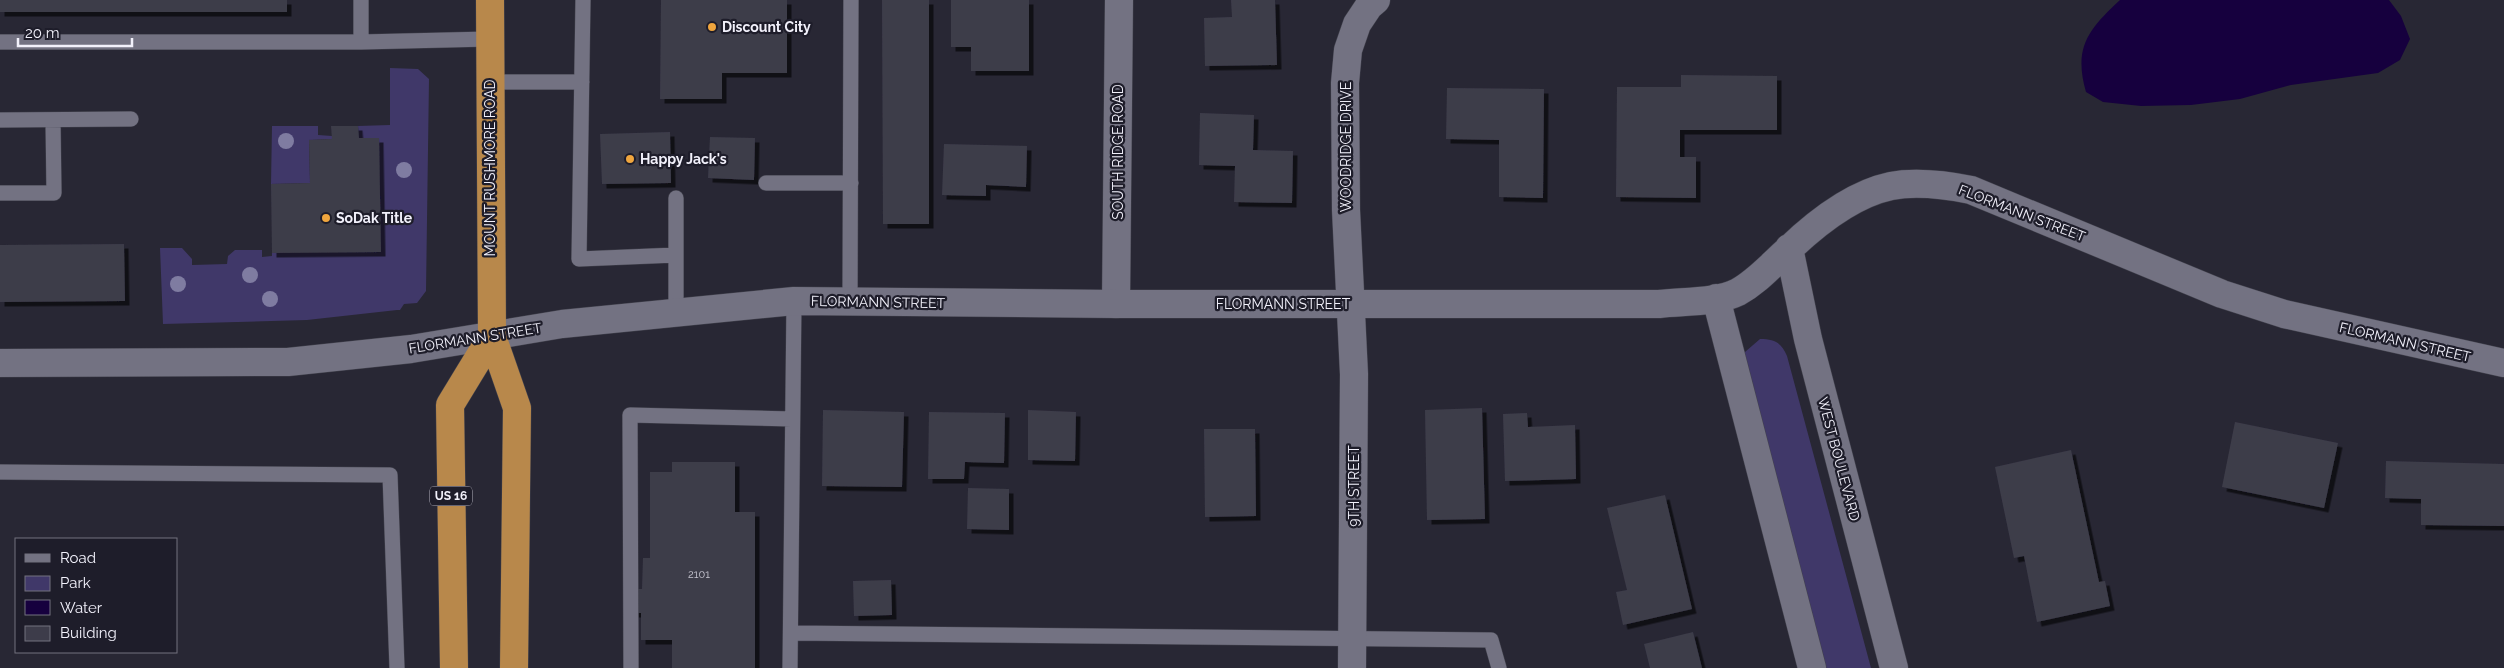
<svg xmlns="http://www.w3.org/2000/svg" width="2504" height="668" font-family="Raleway,sans-serif">
<defs>
<filter id="shadow"><feDropShadow dx="4.5" dy="4.5" stdDeviation="0" flood-color="#0009"/></filter>
</defs>
<rect width="100%" height="100%" fill="#282734"/>
<path fill="#403869" d="M390 68 418 69 429 79 426 291 417 303 404 304 400 310H397L307 320 163 324 160 248H182L192 259V265L227 264 228 256 235 250H262V257L272 256V253L381 252 379 139 359 138 358 126 390 125Z
M272 126H318V135L332 136V139L309 140 310 183 271 184Z
M1760 339C1774 339 1781 342 1787 356L1871 668H1825L1744 358 1745 352Z"/>
<path fill="#16003e" d="M2120 0H2389L2401 16 2410 39 2400 60 2378 73 2291 85 2240 99 2191 105 2141 106 2103 102 2086 92C2073 47 2089 29 2120 0Z"/>
<path fill="#3d3c4a" filter="url(#shadow)" d="M0 0H287V12H0Z
M661 0H787V73H722V99H660Z
M882 0H929V224H883Z
M951 0H1029V71H971V47H951Z
M1231 0H1275L1277 65 1205 66 1204 18 1232 17Z
M1681 75 1777 76V130H1680V157H1696V198L1616 197 1617 87H1681Z
M1447 88 1544 89 1543 198 1499 197V140L1446 139Z
M1200 113 1254 115 1253 150 1293 151 1292 203 1234 202 1235 166 1199 165Z
M331 126H358L359 138H379L381 252 272 253 271 184 310 183 309 140 332 139Z
M670 132 671 183 602 184 600 134Z
M710 137 755 138 754 180 708 178Z
M944 144 1027 146 1026 187 986 185V196L942 195Z
M124 244 125 301 0 302V245Z
M1482 408 1485 519 1427 520 1425 410Z
M823 410 904 412 902 487 822 486Z
M1028 410 1076 412 1075 461 1028 460Z
M929 412 1005 413 1004 463 965 462 964 479H928Z
M1527 413 1528 427 1575 425 1576 479 1505 481 1503 414Z
M2235 422 2338 443 2324 508 2222 487Z
M1204 429H1255L1256 516 1205 517Z
M2071 450 2099 582 2105 581 2110 606 2037 622 2024 556 2014 558 1995 467Z
M2386 461 2504 464V526L2421 525V499L2385 498Z
M672 462H735V512H755V668H672V640H641V613H633V589H642L643 558H650V472H672Z
M968 488 1009 489V530L967 529Z
M1665 495 1692 609 1623 625 1616 592 1627 590 1607 508Z
M891 580 892 615 854 616 853 581Z
M1693 632 1702 668H1650L1644 644Z"/>
<g fill="none" stroke-linecap="round" stroke-linejoin="round">
<g stroke="#42424d" stroke-width="16">
<path id="service" d="M361 0V42
M583 0 579 259 676 255V198
M0 42H361L489 39
M490 82H582
M0 120 131 119
M766 183H851
M0 193H54L53 120
M676 255V313
M850 302 851 0
M0 472 390 475 397 668
M791 633 1491 640 1499 668
M631 668 630 415 792 419
M790 668 794 301"/>
</g>
<g stroke="#42424d" stroke-width="29">
<path id="minor" d="M1116 304 1119 0
M1352 668 1354 374 1346 210 1345 83 1348 50 1357 24 1369 6 1376 0"/>
</g>
<g stroke="#42424d" stroke-width="29">
<path id="tertiary" d="M1789 248 1808 339 1894 668
M1716 298 1812 668
M0 363 288 362 411 349 562 324 794 301 1116 304H1659C1683 301 1716 303 1738 292 1758 281 1772 264 1788 250 1815 224 1853 194 1891 186 1917 181 1946 185 1971 190L2222 294 2284 314 2504 363"/>
</g>
<g stroke="#42424d" stroke-width="29">
<path id="trunk" d="M490 0 492 336 517 408 514 668
M454 668 450 405 492 336"/>
</g>
<use href="#service" stroke="#737282" stroke-width="15"/>
<use href="#minor" stroke="#737282" stroke-width="28"/>
<use href="#tertiary" stroke="#737282" stroke-width="28"/>
<use href="#trunk" stroke="#b8884b" stroke-width="28"/>
</g>
<g fill="#7f7ca1">
<circle cx="286" cy="141" r="8"/>
<circle cx="404" cy="170" r="8"/>
<circle cx="250" cy="275" r="8"/>
<circle cx="178" cy="284" r="8"/>
<circle cx="270" cy="299" r="8"/>
</g>
<g fill="#f0a63e" stroke="#1e1d2a" stroke-width="2">
<circle cx="712" cy="27" r="5"/>
<circle cx="630" cy="159" r="5"/>
<circle cx="326" cy="218" r="5"/>
</g>
<g text-anchor="middle" dominant-baseline="central" stroke-width="4.5" stroke-linejoin="round" paint-order="stroke">
<g font-size="11" fill="#c5c4cf">
<text x="699" y="574">2101</text>
</g>
<rect fill="#1e1d2a" stroke="#b2b1bc" stroke-width="1" x="430" y="486.5" width="42" height="19" rx="4"/>
<g font-size="12" font-weight="bold" fill="#f2f1fb">
<text x="451" y="496">US 16</text>
</g>
<g font-size="14" font-weight="bold" fill="#f2f1fb" stroke="#1e1d2a" text-anchor="start">
<text x="722" y="27">Discount City</text>
<text x="640" y="159">Happy Jack's</text>
<text x="336" y="218">SoDak Title</text>
</g>
<g font-size="14" fill="#f2f1fb" stroke="#1e1d2a">
<text transform="translate(1346 147) rotate(-90)">WOODRIDGE DRIVE</text>
<text transform="translate(1118 152) rotate(-90)">SOUTH RIDGE ROAD</text>
<text transform="translate(490 168) rotate(-90)">MOUNT RUSHMORE ROAD</text>
<text transform="translate(2022 213) rotate(21)">FLORMANN STREET</text>
<text transform="translate(878 302) rotate(1)">FLORMANN STREET</text>
<text x="1283" y="304">FLORMANN STREET</text>
<text transform="translate(475 338) rotate(-9)">FLORMANN STREET</text>
<text transform="translate(2405 342) rotate(13)">FLORMANN STREET</text>
<text transform="translate(1839 459) rotate(75)">WEST BOULEVARD</text>
<text transform="translate(1354 486) rotate(-90)">9TH STREET</text>
</g>
</g>
<rect x="15" y="538" width="162" height="115" fill="#1e1d2a" stroke="#73727e"/>
<rect x="25" y="554" width="25" height="8" fill="#737282" stroke="#73727e"/>
<text x="60" y="563" font-size="15" fill="#f2f1fb">Road</text>
<rect x="25" y="576" width="25" height="15" fill="#403869" stroke="#73727e"/>
<text x="60" y="588" font-size="15" fill="#f2f1fb">Park</text>
<rect x="25" y="600" width="25" height="15" fill="#16003e" stroke="#73727e"/>
<text x="60" y="613" font-size="15" fill="#f2f1fb">Water</text>
<rect x="25" y="626" width="25" height="15" fill="#3d3c4a" stroke="#73727e"/>
<text x="60" y="638" font-size="15" fill="#f2f1fb">Building</text>
<path d="M18 38v8h114v-8" fill="none" stroke="#f2f1fb" stroke-width="2.5"/>
<text x="25" y="38" font-size="15" fill="#f2f1fb" stroke="#1e1d2a" stroke-width="4" paint-order="stroke">20 m</text>
</svg>
